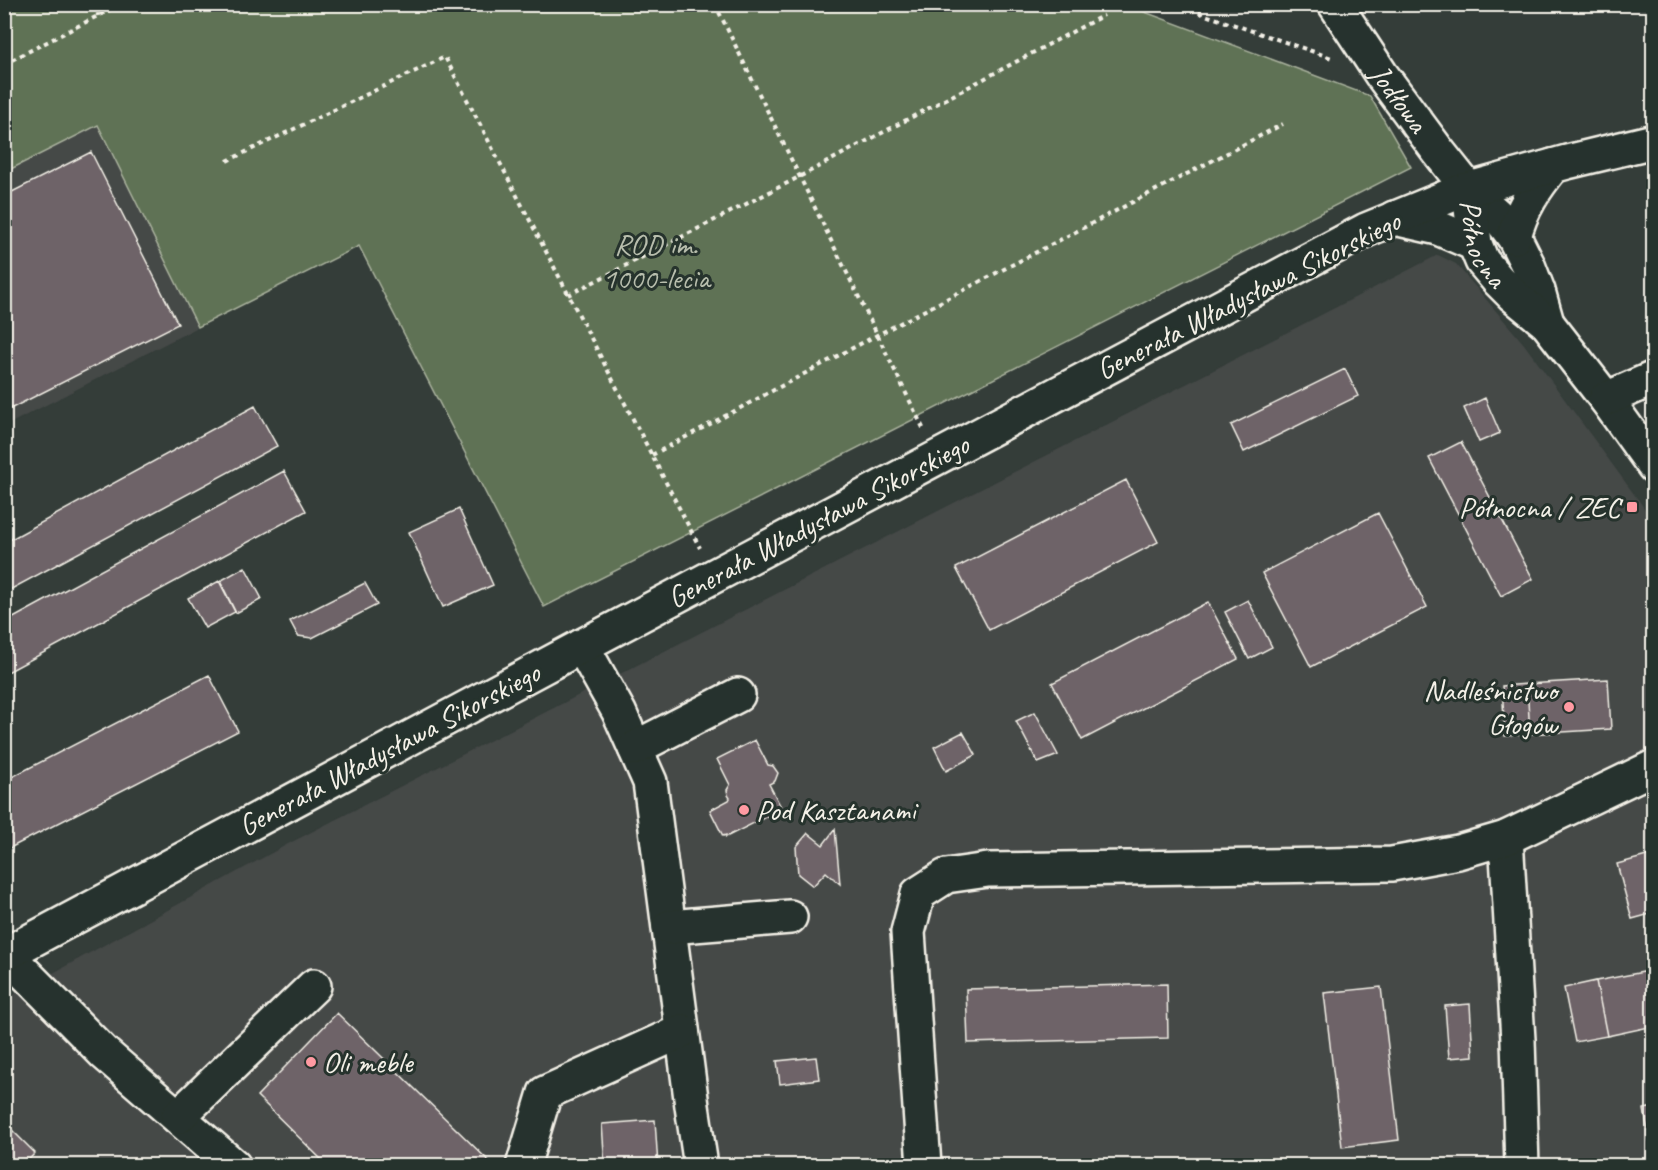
<svg xmlns="http://www.w3.org/2000/svg" width="1658" height="1170" font-family="Caveat,sans-serif">
<rect width="100%" height="100%" fill="#343d39"/>
<filter id="ink" filterUnits="userSpaceOnUse"><feTurbulence type="fractalNoise" baseFrequency=".0167" numOctaves="2"/><feDisplacementMap in="SourceGraphic" scale="12" xChannelSelector="R" yChannelSelector="G"/><feConvolveMatrix kernelMatrix="1 2 1 2 8 2 1 2 1" color-interpolation-filters="sRGB"/></filter>
<g filter="url(#ink)">
<path fill="#454847" d="M98 124 198 327 5 426V172Z
M1438 255 1456 264 1524 344 1653 520V1165H5L4 1000 288 844Z"/>
<path fill="#5f7255" stroke="#aab29e" stroke-width="1.5" d="M5 4 1126 5 1370 96 1411 167 544 607 359 246 198 327 98 125 5 172Z"/>
<path fill="#6e6368" stroke="#f4f1e8" stroke-width="1.5" d="M91 152 178 324 4 412V196Z
M1345 369 1358 396 1244 452 1231 425Z
M1485 398 1500 433 1479 442 1464 408Z
M255 406 277 446 4 593V543Z
M1461 442 1533 579 1501 596 1429 458Z
M284 471 306 511 4 674V623Z
M1126 480 1158 542 989 630 956 568Z
M459 509 493 585 443 607 409 532Z
M1378 513 1427 607 1311 667 1262 573Z
M245 567 262 599 236 613 220 581Z
M219 581 235 612 205 628 188 598Z
M365 583 377 605 312 638 298 636 290 621Z
M1248 600 1272 647 1249 659 1225 612Z
M1208 602 1238 659 1082 740 1052 683Z
M209 675 238 731 4 851V781Z
M1608 679 1611 729 1530 734 1527 684Z
M1527 684 1530 734 1505 736 1502 686Z
M1035 712 1058 755 1038 763 1016 721Z
M963 732 976 755 946 771 934 747Z
M755 740 768 765 773 766 778 773 775 781 769 784 782 809 726 837V835L723 836 710 810 729 800 730 798 728 795 727 790 730 785 717 759Z
M835 829 840 884 826 872 813 886 798 874 796 847 808 833 823 845Z
M1654 854V913L1632 919 1617 864Z
M1654 970V1026L1607 1036 1596 981Z
M1596 981 1607 1036 1575 1042 1564 988Z
M1167 984 1168 1038 968 1043 966 989Z
M1381 987 1399 1140 1342 1147 1324 993Z
M1470 1004 1473 1056 1449 1058 1445 1006Z
M337 1013 494 1166H328L257 1096Z
M816 1057 819 1079 780 1084 777 1061Z
M1654 1107V1156H1652L1644 1109Z
M655 1120 658 1166H605L602 1124Z
M4 1122 35 1153 23 1166H4Z"/>
<g fill="none" stroke-linecap="round" stroke-linejoin="round">
<g stroke="#f4f1e8" stroke-width="38">
<g id="minor">
<path id="s1" d="M1335 4 1381 74 1438 151 1469 190 1498 216 1514 237 1528 265 1538 291 1547 323"/>
<path id="s2" d="M1469 190 1475 244 1482 261 1498 280 1513 295 1547 323 1606 399 1654 466"/>
<path d="M1394 218 1438 228 1475 244"/>
<path d="M1514 237C1521 209 1535 188 1553 166"/>
<path d="M1606 399 1654 378"/>
<path d="M582 646 619 712 650 782 692 1106 701 1166"/>
<path d="M635 748 738 695"/>
<path d="M1506 838 1518 1040 1522 1166"/>
<path d="M669 927 790 917"/>
<path d="M6 954 104 1053 234 1166"/>
<path d="M4 955 582 646 1366 230 1459 192 1567 162 1654 141"/>
<path d="M178 1117 314 986"/>
<path d="M523 1166 545 1093 682 1031"/>
<path d="M924 1166 908 932 918 894 946 876 988 870 1392 864 1458 852 1506 838 1654 767"/>
</g>
</g>
<path stroke="#f4f1e8" stroke-width="4" stroke-dasharray="4.5 4.5" stroke-linecap="butt" d="M97 4 98 16
M715 4 924 430
M1173 4 1332 58
M4 64 121 4
M227 161 445 57 700 548
M568 295 799 177 1104 15
M652 455 877 335 1283 124
M1647 496 1654 505"/>
<use href="#minor" stroke="#26332d" stroke-width="33"/>
</g>
</g>
<g fill="#ff9aa2" stroke="#26332d" stroke-width="2">
<rect x="1626" y="501" width="12" height="12" rx="3"/>
<circle cx="1569" cy="707" r="6"/>
<circle cx="744" cy="810" r="6"/>
<circle cx="311" cy="1062" r="6"/>
</g>
<g text-anchor="middle" dominant-baseline="central" stroke-width="6" stroke-linejoin="round" paint-order="stroke">
<g font-size="30" fill="#f4f1e8" stroke="#26332d">
<text stroke="none"><textPath href="#s1" startOffset="114">Jodłowa</textPath></text>
<text stroke="none"><textPath href="#s2" startOffset="56">Północna</textPath></text>
<text transform="translate(1248 295) rotate(-27)">Generała Władysława Sikorskiego</text>
<text transform="translate(818 521) rotate(-28)">Generała Władysława Sikorskiego</text>
<text transform="translate(389 749) rotate(-28)">Generała Władysława Sikorskiego</text>
</g>
<g font-size="30" fill="#b8bead" stroke="#26332d">
<text x="656" y="244">ROD im.<tspan x="656" dy="34">1000-lecia</tspan></text>
</g>
<g font-size="30" fill="#f4f1e8" stroke="#26332d" text-anchor="end">
<text x="1620" y="507">Północna / ZEC</text>
<text x="1557" y="690">Nadleśnictwo<tspan x="1557" dy="34">Głogów</tspan></text>
<text x="756" y="810" text-anchor="start">Pod Kasztanami</text>
<text x="323" y="1062" text-anchor="start">Oli meble</text>
</g>
</g>
<rect width="1658" height="1170" fill="none" stroke="#26332d" stroke-width="24"/>
<rect x="12" y="12" width="1634" height="1146" fill="none" stroke="#f4f1e8" stroke-width="2" filter="url(#ink)"/>
</svg>
